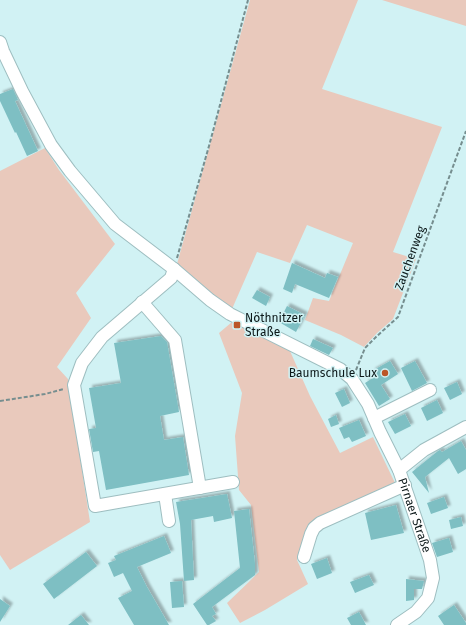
<svg xmlns="http://www.w3.org/2000/svg" width="466" height="625" font-family="'Fira Sans',sans-serif">
<defs>
<filter id="shadow"><feDropShadow dx="3" dy="-3" stdDeviation="1" flood-color="#0004"/></filter>
</defs>
<rect width="100%" height="100%" fill="#d1f2f4"/>
<path fill="#e9c9bc" d="M250 0H358L322 89 442 127 393 252 416 259 393 319 377 333 364 347 341 335 305 320 313 298 329 301 353 243 307 225 290 263 257 252 232 309 218 300 177 264Z
M382 0H466V26Z
M45 148 59 170 115 244 76 293 91 318 57 367 68 379 90 522 10 570 0 555V171Z
M232 322 290 351 310 396 340 453 373 437 396 485 306 529 297 560 308 584 265 610 240 623 227 603 259 572 251 505 239 490 235 436 242 393 219 333Z"/>
<path fill="#7ebfc3" filter="url(#shadow)" d="M13 89 18 100 15 101 38 151 27 156 16 132 15 133 0 101V94Z
M292 263 325 278 327 273 338 277 329 298 295 284 292 293 283 289Z
M257 290 270 297 266 306 252 298Z
M287 306 305 315 296 332 279 322Z
M161 336 167 342 179 412 160 416 164 440 183 437 189 475 106 490 99 451 93 452 89 429 96 428 89 388 121 383 114 343Z
M313 339 333 348 329 355 310 346Z
M390 361 398 374 381 385 390 399 379 406 365 383 376 376 372 371Z
M415 361 427 383 412 391 401 368Z
M457 382 462 394 450 400 444 388Z
M344 389 350 403 342 407 335 393Z
M437 400 443 413 427 421 421 408Z
M405 414 411 426 395 434 388 422Z
M336 415 339 424 331 427 328 419Z
M359 420 366 436 352 442 349 437 344 439 339 428Z
M461 441 466 450V469L458 474 449 458 425 477 429 493 412 472 438 451 440 450 442 452Z
M227 494 232 518 214 522 213 516 191 520 194 580 184 581 180 524 176 502Z
M444 497 448 508 431 514 427 503Z
M396 505 404 533 371 540 365 513Z
M249 509 255 564V575L212 607 216 614 212 616 216 621 209 625H207L193 604 240 568 234 511Z
M461 517 463 526 451 529 449 520Z
M164 536 171 553 137 567 147 587 169 625H134L118 598 132 591 123 573 114 577 108 563 116 560 114 556Z
M449 538 453 552 437 557 432 543Z
M86 552 97 566 54 599 43 584Z
M327 558 332 573 317 579 311 564Z
M369 575 374 585 355 593 350 582Z
M406 579 424 581 422 589H414V600L406 601Z
M182 581 184 607 172 608 170 582Z
M0 599 10 606 0 622Z
M454 605 466 623V625H444L438 616Z
M359 612 366 625H351L347 618Z
M81 615 89 625H68Z"/>
<g fill="none" stroke-linecap="round" stroke-linejoin="round">
<g stroke="#9ebec0" stroke-width="14">
<g id="minor">
<path id="s1" d="M0 42 3 51 22 91 51 145 70 171 115 224 174 269 210 300 230 314 340 369 352 379 368 404 380 432 399 470 430 560 433 578 428 598 416 612 397 625"/>
<path d="M174 269 171 278 102 337 82 363 74 385 95 506 233 482"/>
<path d="M142 302 175 340 200 488"/>
<path d="M374 418 430 390"/>
<path d="M399 470 424 450 466 427"/>
<path d="M165 494 169 521"/>
<path d="M304 557 311 534 314 528 320 523 405 485"/>
</g>
</g>
<path stroke="#768e8f" stroke-width="2" stroke-dasharray="4 2" stroke-linecap="butt" d="M177 258 209 146 248 0
M356 370 365 348 377 336 398 317 466 131
M0 401 45 394 64 389"/>
<use href="#minor" stroke="#fff" stroke-width="12"/>
</g>
<g fill="#bb5527" stroke="#d1f2f4" stroke-width="1.5">
<rect x="233" y="321" width="8" height="8" rx="2"/>
<circle cx="385" cy="373" r="4"/>
</g>
<g text-anchor="middle" dominant-baseline="central" stroke-width="3" stroke-linejoin="round" paint-order="stroke">
<g font-size="12" fill="#0c1819" stroke="#d1f2f4">
<text transform="translate(410 258) rotate(-70)">Zauchenweg</text>
<text stroke="none"><textPath href="#s1" startOffset="652">Pirnaer Straße</textPath></text>
</g>
<g font-size="12" fill="#0c1819" stroke="#d1f2f4" text-anchor="start">
<text x="245" y="318">Nöthnitzer<tspan x="245" dy="14">Straße</tspan></text>
<text x="377" y="373" text-anchor="end">Baumschule Lux</text>
</g>
</g>
</svg>
